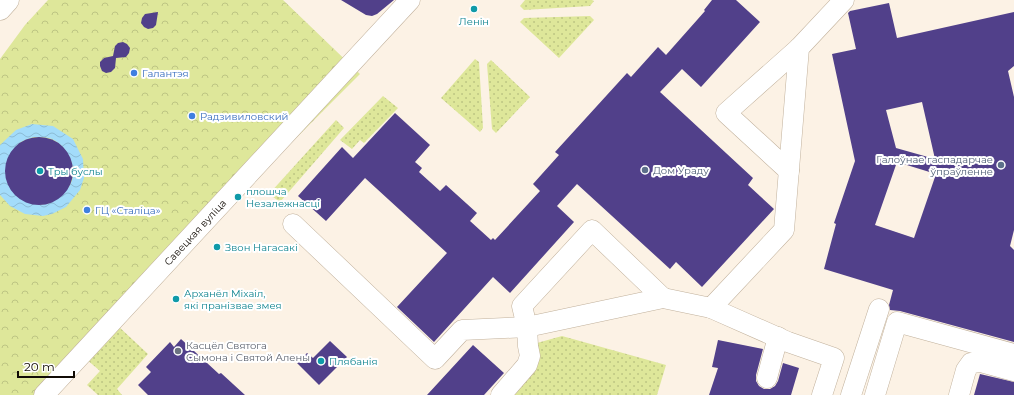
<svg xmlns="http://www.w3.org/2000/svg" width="1014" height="395" font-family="Montserrat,sans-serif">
<defs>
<pattern id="grass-dots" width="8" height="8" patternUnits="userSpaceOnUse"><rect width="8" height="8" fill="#dee79a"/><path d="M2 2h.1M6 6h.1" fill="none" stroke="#bdc583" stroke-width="1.8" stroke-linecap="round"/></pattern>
<pattern id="park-crowns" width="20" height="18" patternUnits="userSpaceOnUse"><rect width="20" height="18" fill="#dee79a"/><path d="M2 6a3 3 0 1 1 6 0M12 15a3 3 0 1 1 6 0" fill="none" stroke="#bdc583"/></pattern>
<pattern id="water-waves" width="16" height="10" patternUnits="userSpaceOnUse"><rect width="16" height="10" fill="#a3dcfa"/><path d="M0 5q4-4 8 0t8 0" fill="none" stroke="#8bbbd5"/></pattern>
</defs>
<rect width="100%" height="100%" fill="#fcf2e5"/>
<path fill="url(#grass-dots)" d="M525 0H592L594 1 590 6 524 10 520 6Z
M590 16 594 20 559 58 520 22 524 18Z
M475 59 479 62 483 128 480 132 441 98Z
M491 60 530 97 496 133 492 129 487 64Z
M383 96 398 108 364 143 360 140 352 149 340 140Z
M336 120 344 128 280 202 269 194Z
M118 326 148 354 117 389 122 395H98L87 385 100 371 85 358Z
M562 336 666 365 657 395H512L534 372 540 356 537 343Z"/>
<path fill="url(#park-crowns)" d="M48 0H283L360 74 237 197 51 395H0V59L25 25Z"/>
<path fill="url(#water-waves)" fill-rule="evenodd" d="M32 124 53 126 73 139 83 159 84 178 80 190 66 207 52 214 43 216 25 214 10 206 0 195V145L16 130ZM34 137C39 137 45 137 49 138 68 144 81 172 68 188 33 232 0 178 16 147 18 145 20 142 23 141 26 139 31 138 34 137Z"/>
<path fill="#51408a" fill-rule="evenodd" d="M341 0H394L377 14 372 16 366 15Z
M712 0H736L760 22 701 87 682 69 660 92 753 178 748 185 774 209 702 287 676 262 670 269 577 184 557 206 574 222 510 293 493 277 434 342 397 307 447 253 365 178 326 221 298 196 342 147 353 158 395 113 430 145 415 162 422 168 419 172 440 191 446 185 477 213 470 221 491 240 493 238 495 240 540 191 533 184 559 155 555 152 627 73 631 77 658 47 666 55 705 11 704 10Z
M889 3 897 38 1014 12V66L1008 71 1014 97V230L1010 246 1014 250V342L900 311 890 310 889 305 893 290 824 269 836 224 834 223 855 161 832 54 856 49 848 13 850 11ZM922 102 935 159 896 148 886 110ZM897 162 936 174 914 238 875 225Z
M158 12 156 25 153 28 148 29 144 27 141 23 142 18 145 14Z
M123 42 127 44 130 48 129 53 126 57 116 58 115 68 111 72 106 73 102 71 100 66V62L104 58 113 56 115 46 118 43Z
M5 171a34 34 0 1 1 68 0a34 34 0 1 1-68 0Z
M181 339 219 374 221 373 245 395H148L138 385 151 372 146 367 170 342 174 347Z
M718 340 763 349 756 375V381L759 386 764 389H770L775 386 778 381 783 363 799 368 791 395H709L718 368 712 367Z
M330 341 347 357 319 385 297 363 307 353 313 358Z
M473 345 504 373 484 395H427Z
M980 374 1014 382V395H974Z"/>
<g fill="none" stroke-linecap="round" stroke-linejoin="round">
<g stroke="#c1b19c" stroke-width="21">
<g id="minor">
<path d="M789 171 726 113 799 48"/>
<path d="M293 224 435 359 462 330 527 327 663 298 711 308 784 230 799 48 844 0"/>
<path d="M711 308 788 342 834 358 822 395"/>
<path d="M767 378 778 337"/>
<path id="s1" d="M44 395 410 0"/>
<path d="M501 395 527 365 530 356 528 346 527 327 522 306 592 230 663 298"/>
<path d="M851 395 879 309"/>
<path d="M875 395 897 322 1014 354"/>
<path d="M959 395 966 370 971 363 981 362 1014 371"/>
</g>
</g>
<g stroke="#c1b19c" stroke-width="23">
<path id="major" d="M0 9 8 0"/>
</g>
<use href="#minor" stroke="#fff" stroke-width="20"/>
<use href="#major" stroke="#fff" stroke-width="22"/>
</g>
<g fill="#0f9aa8" stroke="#fff" stroke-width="1.5">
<circle cx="474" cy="9" r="4"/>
<circle cx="40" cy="171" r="4"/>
<circle cx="238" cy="197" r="4"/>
<circle cx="217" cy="247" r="4"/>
<circle cx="176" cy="299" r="4"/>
<circle cx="321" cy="361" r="4"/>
</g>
<g fill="#3f7fe0" stroke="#fff" stroke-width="1.5">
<circle cx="134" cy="73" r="4"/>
<circle cx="192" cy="116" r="4"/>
<circle cx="87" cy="210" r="4"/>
</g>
<g fill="#5c6f8a" stroke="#fff" stroke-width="1.5">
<circle cx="1001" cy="165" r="4"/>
<circle cx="645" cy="170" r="4"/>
</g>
<circle fill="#6b7280" stroke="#fff" stroke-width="1.5" cx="178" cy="351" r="4"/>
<g text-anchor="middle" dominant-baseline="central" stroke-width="4" stroke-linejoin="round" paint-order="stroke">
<g font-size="10" fill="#0d838f" stroke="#fff" text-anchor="start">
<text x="474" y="21" text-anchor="middle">Ленін</text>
<text x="48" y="171">Тры буслы</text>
<text x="246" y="191">плошча<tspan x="246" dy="12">Незалежнасці</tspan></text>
<text x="225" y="247">Звон Нагасакі</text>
<text x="184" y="293">Арханёл Міхаіл,<tspan x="184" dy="12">які пранізвае змея</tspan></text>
<text x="329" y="361">Плябанія</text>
</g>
<g font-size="10" fill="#366cbe" stroke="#fff" text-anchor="start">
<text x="142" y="73">Галантэя</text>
<text x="200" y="116">Радзивиловский</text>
<text x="95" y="210">ГЦ «Сталіца»</text>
</g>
<g font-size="10" fill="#4e5e75" stroke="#fff" text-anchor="end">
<text x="993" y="159">Галоўнае гаспадарчае<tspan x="993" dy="12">ўпраўленне</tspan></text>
<text x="653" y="170" text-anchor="start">Дом Ураду</text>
</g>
<g font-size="10" fill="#110b05" stroke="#fff">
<text stroke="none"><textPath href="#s1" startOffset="222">Савецкая вуліца</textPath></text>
</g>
<g font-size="10" fill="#5b616d" stroke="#fff" text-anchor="start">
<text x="186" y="345">Касцёл Святога<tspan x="186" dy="12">Сымона і Святой Алены</tspan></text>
</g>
</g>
<path d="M18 371v6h56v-6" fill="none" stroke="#110b05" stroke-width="2"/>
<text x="24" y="371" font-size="12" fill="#110b05" stroke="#ffffff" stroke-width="3" paint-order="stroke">20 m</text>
</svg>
